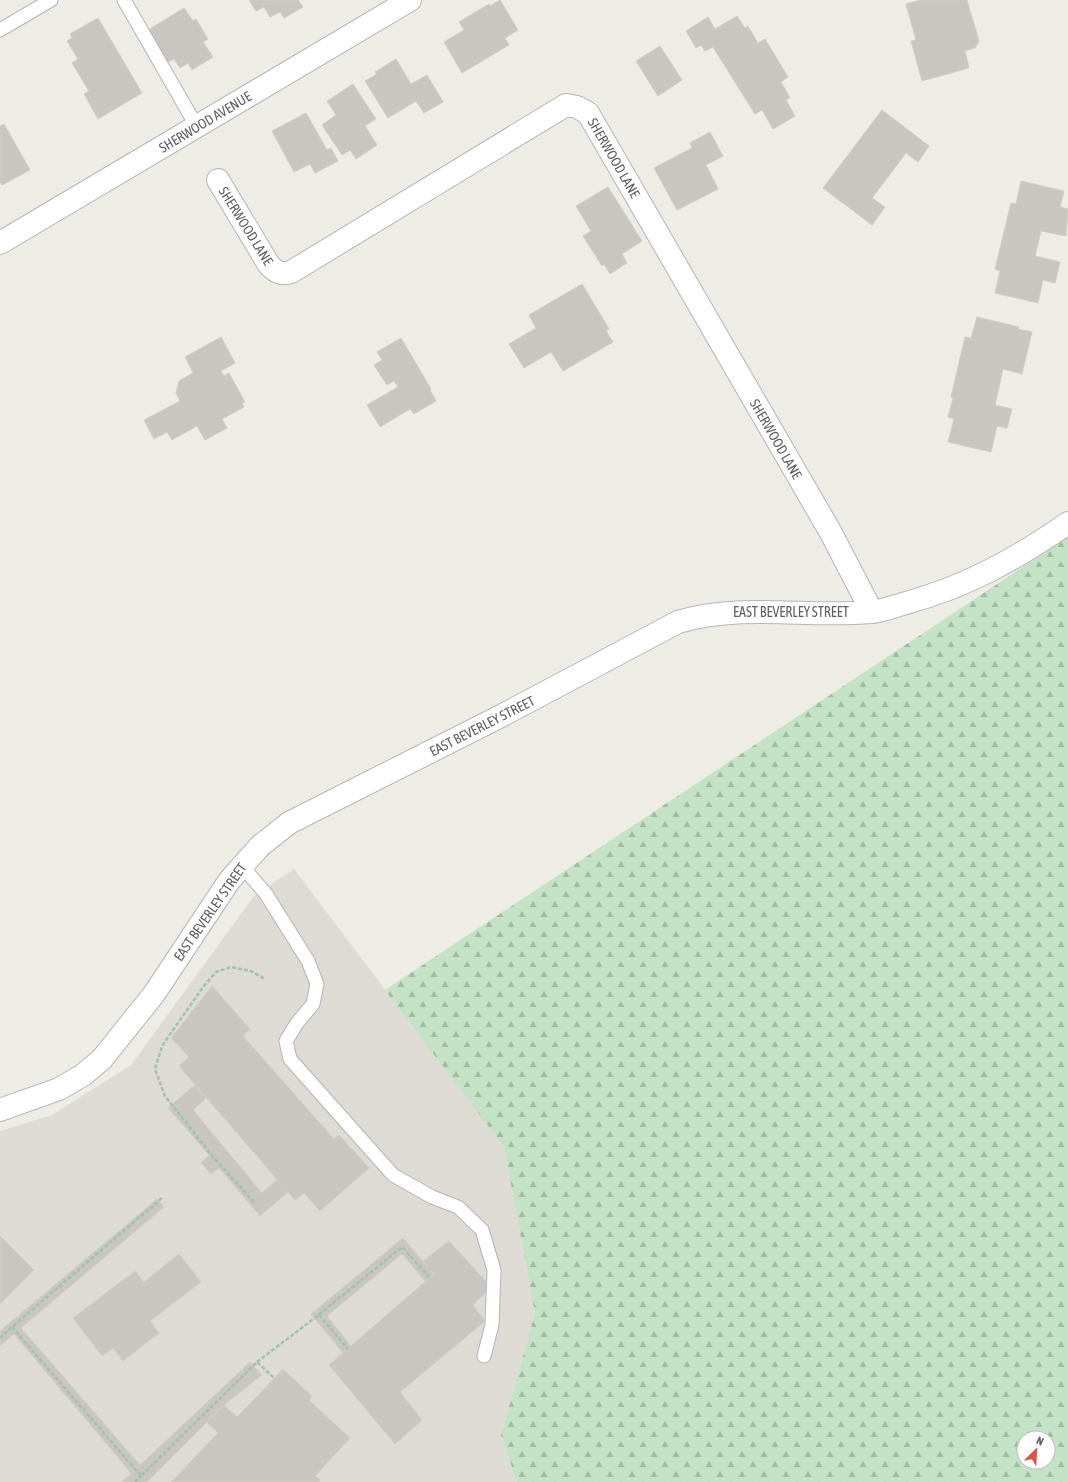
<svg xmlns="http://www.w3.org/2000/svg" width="1068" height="1482" font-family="'Asap Condensed',sans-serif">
<defs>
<pattern id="forest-firs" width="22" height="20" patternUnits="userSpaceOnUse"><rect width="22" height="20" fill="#c4e2c6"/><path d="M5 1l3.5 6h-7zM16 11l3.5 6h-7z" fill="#a2baa4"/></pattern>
</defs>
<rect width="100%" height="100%" fill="#edece5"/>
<path fill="#dddbd3" d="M294 869 504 1147 535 1313 501 1435 517 1482H0V1131L52 1115 131 1065 254 896Z"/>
<path fill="url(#forest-firs)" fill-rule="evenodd" d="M1068 537V1482H517L501 1435 535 1313 504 1147 385 990ZM1024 1438H1048V1462H1024Z"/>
<path fill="#c9c6c1" stroke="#d1cec4" d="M249 0H298L303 7 284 18 280 12 270 17 264 7 256 11Z
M500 0 518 30 505 38 509 45 462 73 444 42 464 30 459 22 489 4 490 6Z
M921 0H967L979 41 975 48 965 51 969 68 922 81 911 41 916 40 906 4Z
M184 8 193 21 196 19 208 39 203 42 213 57 192 70 188 63 180 68 174 59 168 62 148 30Z
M737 16 745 28 748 26 758 43 765 39 788 77 781 82 790 98 786 100 795 116 773 129 762 110 755 114 713 47 705 51 701 45 696 48 686 31 708 17 715 29Z
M98 18 142 93 98 119 84 94 89 91 72 63 78 59 67 41 72 38 70 34Z
M660 46 682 80 658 96 636 61Z
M396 59 411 84 427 75 443 102 424 113 416 101 388 118 365 81 377 74 375 72Z
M353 84 376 119 365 126 377 145 356 159 350 150 342 155 322 125 336 115 327 101Z
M882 110 929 146 918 162 906 153 872 198 885 207 872 225 823 188Z
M306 113 327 150 331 148 338 161 315 173 310 164 294 172 272 131Z
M4 124 30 170 2 185 0 182V126Z
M710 132 723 156 706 165 718 189 677 210 654 168 692 148 690 143Z
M1021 181 1064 191 1060 207 1068 209 1066 236 1041 231 1035 256 1060 262 1055 283 1043 280 1038 303 995 293 1000 271 995 269 1011 203 1016 204Z
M608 187 642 241 622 254 627 263 610 274 604 264 602 266 583 236 591 231 576 206Z
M582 284 609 329 606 331 613 342 563 371 551 352 524 368 509 344 536 328 529 315Z
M977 317 1019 327 1018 329 1032 332 1022 374 1003 369 995 405 1012 409 1007 428 997 426 991 452 948 442 954 419 948 417 953 398 951 397 965 337 971 338Z
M221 337 235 363 221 371 224 376 229 373 245 402 242 403 244 407 222 419 227 428 205 440 197 426 172 440 167 432 154 439 144 420 180 401 176 393 179 381 193 373 185 357Z
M401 338 431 389 430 390 436 401 414 414 410 409 380 427 367 405 398 387 394 381 387 385 374 365 382 360 377 352Z
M212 986 250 1029 243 1036 334 1139 339 1135 369 1168 320 1211 304 1193 295 1200 179 1066 189 1057 171 1038Z
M195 1085 206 1098 193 1110 262 1193 277 1180 288 1192 260 1216 219 1168 211 1174 201 1163 209 1155 168 1108Z
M157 1199 164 1207 21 1328 140 1465 131 1473 14 1334 0 1346V1331Z
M0 1236 34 1270 0 1304Z
M403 1238 434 1274 426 1282 402 1254 327 1316 351 1346 343 1353 311 1314Z
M449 1241 491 1287 473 1305 485 1321 400 1392 422 1420 395 1444 329 1365 434 1274 423 1261Z
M179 1254 201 1282 150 1321 159 1333 123 1361 113 1348 102 1356 73 1318 135 1271 144 1282Z
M250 1362 262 1375 224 1405 147 1482H122Z
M283 1369 312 1396 309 1400 350 1438 315 1476 320 1480 319 1482H171L218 1433 207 1423 224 1405 237 1417Z"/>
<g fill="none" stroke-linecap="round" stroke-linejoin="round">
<g stroke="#b2b4b8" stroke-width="15">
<path id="lane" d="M124 0 197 127
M0 30 51 0
M242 866 266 894 308 961 317 984 313 1004 297 1023 286 1041 290 1059 393 1175 432 1197 458 1207 482 1230 494 1270 492 1325 484 1356"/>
</g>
<g stroke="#b2b4b8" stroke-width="24">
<path id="street" d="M218 180 269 265C276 272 281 275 291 272L566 105 577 107 588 113 831 533 872 612
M0 243 410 0"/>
</g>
<g stroke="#b4b6ba" stroke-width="24">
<path id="secondary" d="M0 1110 59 1089 83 1075 102 1059 154 994 229 881 260 846 289 823 501 716 678 622C741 603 807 618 871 612 883 611 895 606 906 603 968 586 1016 559 1068 523"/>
</g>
<path stroke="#9ec2aa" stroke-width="2.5" stroke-dasharray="4 2" stroke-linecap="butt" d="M162 1198 12 1327 141 1476 257 1362 274 1378
M254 1202 213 1157 165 1096 155 1069 162 1046 203 987 216 972 231 967 251 971 265 979
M319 1315 348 1349
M0 1338 12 1327
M257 1362 312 1320 402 1247 430 1278
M135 1482 141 1476"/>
<use href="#lane" stroke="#fff" stroke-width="13"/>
<use href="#street" stroke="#fff" stroke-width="22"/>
<use href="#secondary" stroke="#fff" stroke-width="22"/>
</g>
<g text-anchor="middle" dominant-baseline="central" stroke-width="3" stroke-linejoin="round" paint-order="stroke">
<g font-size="14" fill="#5d5f63" stroke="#fff">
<text transform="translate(205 122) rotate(-31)">SHERWOOD AVENUE</text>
<text transform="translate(614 158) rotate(60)">SHERWOOD LANE</text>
<text transform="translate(246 226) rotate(58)">SHERWOOD LANE</text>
<text transform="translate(776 439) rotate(60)">SHERWOOD LANE</text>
<text x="791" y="612">EAST BEVERLEY STREET</text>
<text transform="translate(482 726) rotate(-27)">EAST BEVERLEY STREET</text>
<text transform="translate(210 912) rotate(-55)">EAST BEVERLEY STREET</text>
</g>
</g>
<g transform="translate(1036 1450) rotate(24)"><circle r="19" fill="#ffffff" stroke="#bebfc1"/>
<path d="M0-3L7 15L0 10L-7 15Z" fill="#d45844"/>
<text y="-6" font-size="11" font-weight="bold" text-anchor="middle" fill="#5d5f63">N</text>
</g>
</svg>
